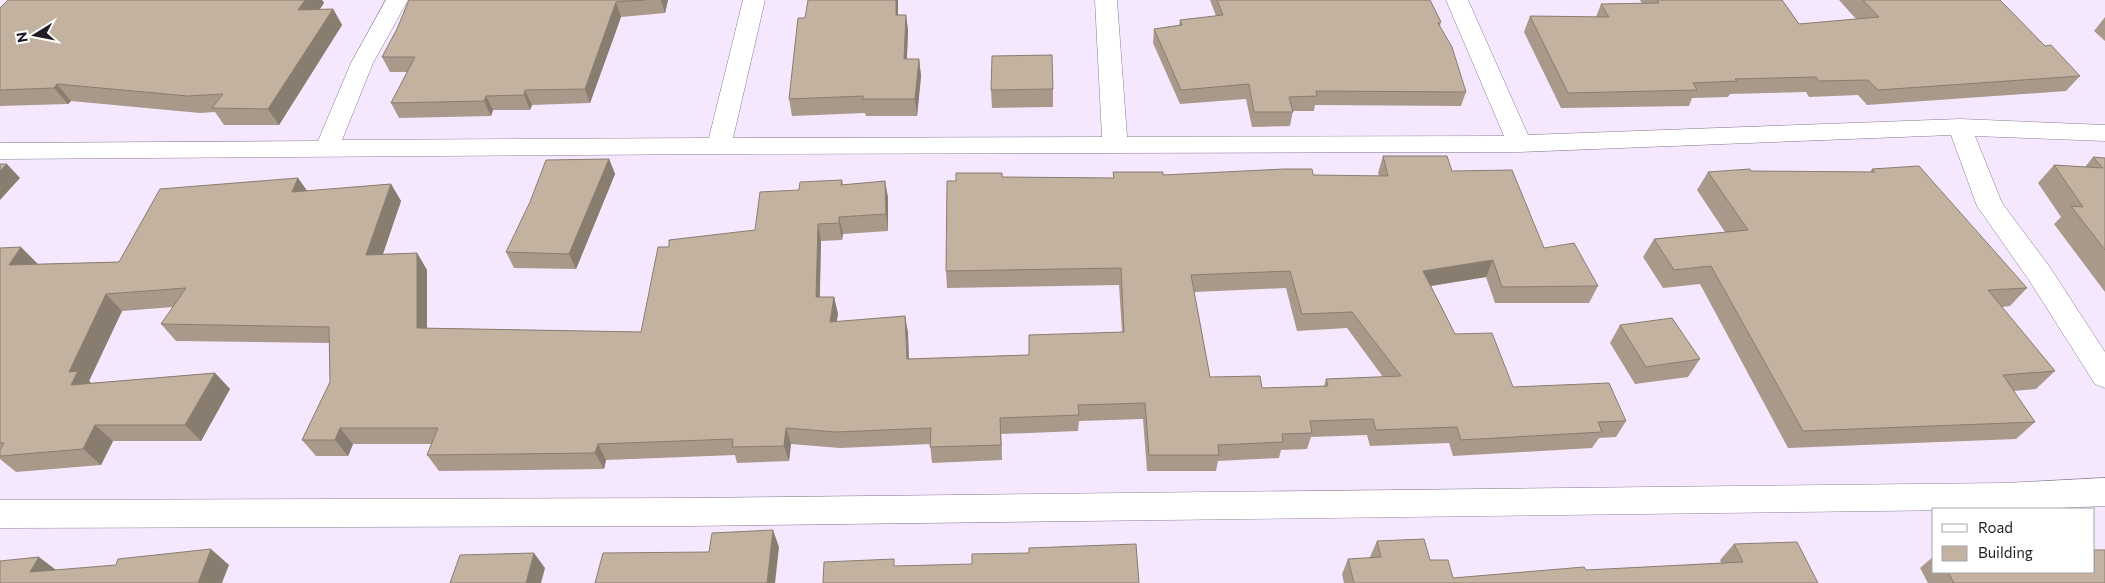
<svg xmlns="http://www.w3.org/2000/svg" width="2105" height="583" font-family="Commissioner,sans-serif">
<rect width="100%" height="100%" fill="#f5e8fe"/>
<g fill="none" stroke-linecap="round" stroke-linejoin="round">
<g stroke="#887c90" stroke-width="1">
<path id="minor" d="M386 0H408L373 63 342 140 709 138 743 0H765L733 138 1102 137 1095 0H1117L1127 137 1504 136 1446 0H1468L1528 135 1960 119 2105 125V141L1975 136 2002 203 2049 266 2105 352V388L2095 384 2029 280 1977 206 1951 135 1520 152 719 154 0 159V143L318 141 351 63Z
M2105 478V506L2035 509 689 526 0 528V500L689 498 2005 483Z"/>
</g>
<use href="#minor" fill="#fff" fill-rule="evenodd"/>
</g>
<path fill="#a9998a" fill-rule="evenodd" d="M8 0H322L324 3 320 9H333L342 25 279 125H224L215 112 200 113 71 101 68 104 0 106V8Z
M409 0H668L665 13 621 17 590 103 532 105 530 110H493L491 116 399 118 391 103 407 72H390L382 57 397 29Z
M898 0V15H906L908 31 907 59H919L921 76 917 116H866L865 113 792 116 789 99 805 18Z
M1210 0H1430L1441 22 1440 26 1466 92 1461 106 1315 105 1314 111H1293L1290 126 1252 127 1246 99 1180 104 1153 43 1154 29 1179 25 1180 20 1216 16Z
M1640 0H1782L1799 24 1856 19 1839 0H2000L2045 46 2080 76 2066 91 1867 105 1858 95 1809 97 1806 92 1730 94 1728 97 1692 98 1689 106 1561 108 1524 32 1530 16 1596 17 1601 4 1642 3Z
M2105 17V41L2094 31Z
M1053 89V107L992 108 991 90Z
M1383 156 1452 171 1544 248 1598 286 1589 303H1495L1486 277 1431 286 1455 334 1513 387 1626 421 1616 437 1599 438 1592 448 1453 456 1449 443 1370 446 1367 435 1311 437 1307 449 1281 450 1279 458 1218 461 1216 471H1147L1143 419 1079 421 1078 431 1001 434 1002 460 932 463 930 444 840 448 791 444 789 461 737 463 735 455 606 460 604 469 439 471 427 455 432 444H353L348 456H316L302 440 330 382 329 343 176 341 161 324 173 307 122 311 89 381 91 383 215 373 230 389 201 441H113L101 465 16 472 0 459V248L38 264 119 262 298 178 307 191 391 184 401 201 383 254 417 253 427 270V328L641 332 669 247 755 230 799 190 842 180 843 185 885 181 888 198V231L843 234 842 240 821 241 820 297H834L838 314 836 322 905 316 908 333 909 359 1029 355 1122 332 1119 285 947 288 946 271 1002 177 1113 178V172L1163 175 1379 176 1378 173ZM1286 288 1297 331 1347 328 1383 377 1326 379 1324 386 1262 388 1210 377 1194 292Z
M2093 157 2105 158V292L2054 224 2061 217 2038 183 2054 165 2085 167Z
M609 159 615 174 576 269 514 268 506 252Z
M1872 169 2027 288 2010 306 2002 307 2055 371 2036 389 2013 391 2035 422 2016 439 1788 448 1700 284 1663 288 1643 257 1654 239 1725 232 1697 190 1708 172 1751 171 1870 172Z
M1620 325 1700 359 1688 377 1635 384 1610 343Z
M1377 541 1430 560 1453 578 1721 563 1720 560 1734 544 1818 583H1344L1342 574 1348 559 1370 558V557Z
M1934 556V572H2094L2105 583H1928L1920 568Z"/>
<path fill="#897d70" d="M305 0H322L324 3 308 26 298 10Z
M661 0H668L665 13Z
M896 0H898V32L896 15Z
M616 2 621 17 590 103 585 89Z
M333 9 342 25 279 125 268 109Z
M906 15 908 31 906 76 904 59Z
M919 59 921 76 917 116 915 99Z
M57 84 71 101 68 104 54 88Z
M525 90 532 105 530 110 524 95Z
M486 96 493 110 491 116 484 101Z
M609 159 615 174 576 269 569 254Z
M7 164 20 178 0 200V171Z
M298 178 310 195 292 192Z
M885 181 888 198V231L886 214Z
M391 184 401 201 377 271 366 255Z
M839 217 843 234 842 240 839 223Z
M818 224 821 241 819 314 816 297Z
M21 247 38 264 9 265Z
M417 253 427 270V345L417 328Z
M1493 260 1486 277 1417 288 1423 271Z
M106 294 122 311 89 381 95 387 71 385 69 372Z
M834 297 838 314 834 339 830 322Z
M905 316 908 333 909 376 907 359Z
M215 373 230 389 201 441 185 425Z
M1000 418 1001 434 1002 460 1001 445Z
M95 425 113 441 101 465 83 449Z
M340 428 353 444 348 456 335 440Z
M786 428 791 444 789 461 784 446Z
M598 444 606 460 604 469 595 453Z
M773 530 779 547 775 583H767Z
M211 549 229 565 222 583H198Z
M534 553 545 568 541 583H526Z
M39 557 60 573 30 572Z"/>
<path fill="#c4b2a0" stroke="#897d70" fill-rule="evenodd" d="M8 0H305L298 10 333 9 268 109 212 108 223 94 188 96 57 84 54 88 0 90V8Z
M409 0H645L616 2 585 89 525 90 524 95 486 96 484 101 391 103 415 57H382L397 29Z
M808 0H896V15H906L904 59H919L915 99H863V96L789 99 798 18H805Z
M1217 0H1430L1441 22 1438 23 1452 47 1466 92 1316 91 1317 96 1289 97 1293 112H1254L1249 84 1181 90 1154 29 1182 25 1180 20 1223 15Z
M1657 0H1782L1799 24 1879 17 1863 0H2000L2045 46 2051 45 2080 76 1878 90 1868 80 1819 81 1816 77 1735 79 1737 81 1693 83 1697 90 1568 93 1530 16 1609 17 1601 4 1659 3Z
M1052 55 1053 89 991 90 992 56Z
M1383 156H1447L1452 171 1512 170 1544 248 1574 243 1598 286 1502 287 1493 260 1423 271 1455 334 1492 333 1513 387 1609 383 1626 421 1598 422 1602 432 1461 440 1457 427 1376 430 1373 419 1310 421 1312 433 1282 434 1283 442 1218 445 1219 455H1149L1145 403 1078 405 1079 415 1000 418 1001 445 930 447 931 428 836 432 786 428 784 446 732 447 733 439 598 444 595 453 427 455 438 428H340L335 440H302L330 382 329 327 161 324 186 288 106 294 69 372 78 371 71 385 215 373 185 425H95L83 449 0 456V450L4 443H0V248L21 247 9 265 119 262 160 189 298 178 292 192 391 184 366 255 417 253V328L641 332 658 247H669V240L755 230 760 192 799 190 800 182 842 180 841 185 885 181 886 214 839 217V223L818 224 816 297H834L830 322 905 316 907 359 1029 355V335L1124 332 1121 268 946 271 947 181H956V173H1002V177L1114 178 1113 172H1163V175L1284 169H1312L1313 175 1388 176ZM1290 271 1302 314 1352 312 1401 376 1326 379 1328 386 1262 388 1260 376 1210 377 1191 275Z
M2093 157 2105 158V250L2071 206 2083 207 2054 165 2103 168Z
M609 159 569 254 506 252 530 202 546 160Z
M0 164H7L0 171Z
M1919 166 2027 288 1988 290 2055 371 2003 375 2035 422 1803 431 1711 266 1674 270 1654 239 1748 230 1708 172 1750 169 1751 171 1875 172 1872 169Z
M1672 318 1700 359 1646 367 1620 325Z
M773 530 767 583H595L603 553 709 552 712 533Z
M1424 539 1430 560H1448L1453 578 1584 567 1586 570 1743 562 1734 544 1797 542 1818 583H1354L1348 559 1381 557 1377 541Z
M1136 544 1139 583H823L824 562 894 559V566L972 564V554L1029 553V548Z
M211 549 198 583H0V561L39 557 30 572 116 565 118 559Z
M2094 550H2105V583H1954L1948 572H2094Z
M534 553 526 583H450L460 555Z"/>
<rect x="1932" y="508" width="162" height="65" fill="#ffffff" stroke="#a6a4a7"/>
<rect x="1942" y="524" width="25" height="8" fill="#ffffff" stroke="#a6a4a7"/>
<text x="1978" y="533" font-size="15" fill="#201c24">Road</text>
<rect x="1942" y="546" width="25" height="15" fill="#c4b2a0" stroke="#a6a4a7"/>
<text x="1978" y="558" font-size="15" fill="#201c24">Building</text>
<g transform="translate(35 35) rotate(260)" stroke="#ffffff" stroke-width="4" paint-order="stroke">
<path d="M0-4L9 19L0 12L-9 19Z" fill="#201c24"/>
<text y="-8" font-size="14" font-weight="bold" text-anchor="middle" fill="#201c24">N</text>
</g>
</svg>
